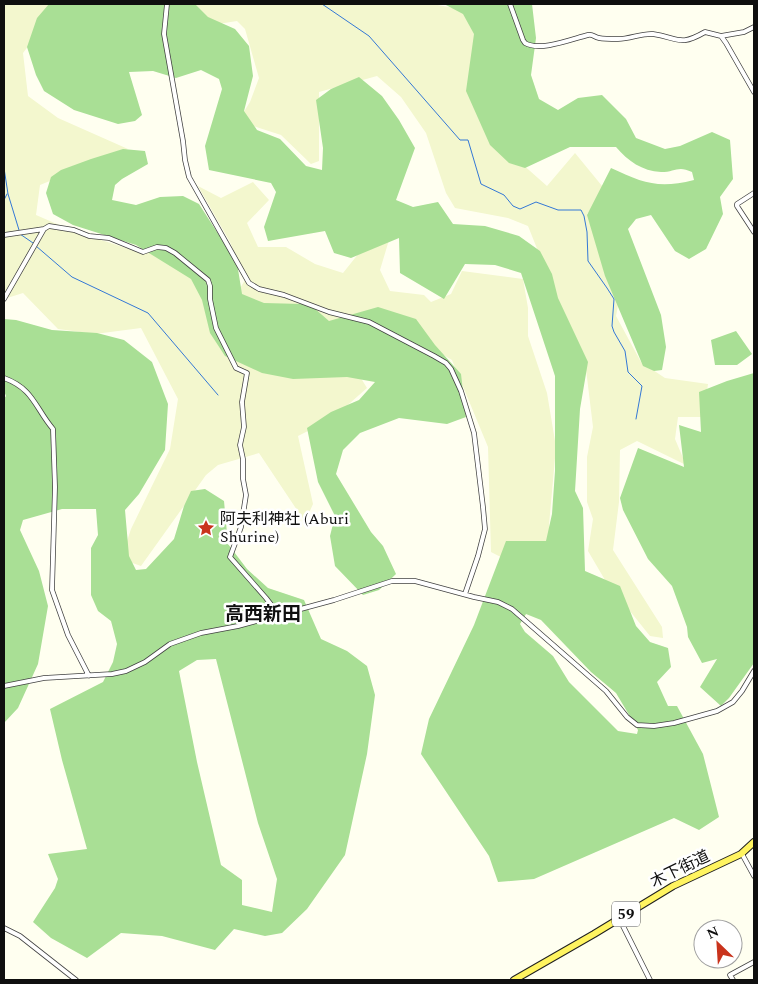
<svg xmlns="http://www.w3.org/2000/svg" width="758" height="984" font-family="Spectral,'Noto Sans JP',serif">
<rect width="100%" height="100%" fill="#fffff0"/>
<path fill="#f3f7ce" d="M4 4H71L55 11 23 53 28 96 58 118 128 149 40 185 36 215 73 231 126 248 165 250 359 375 367 388 332 419 298 436 313 504 305 522 259 453 218 465 206 475 141 566 121 559 131 529 170 449 178 399 141 328 95 334 58 329 23 293 4 299Z
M171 4H432L471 11 512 155 547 186 575 153 607 192 587 214 622 285 616 316 641 362 665 378 708 384 703 417H678L675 439 686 465 637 441 620 450 619 502 613 550 662 627 663 638 650 636 605 580 588 551 593 519 587 502V457L593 427 585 361 576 346 528 226 508 218 455 208 446 193 426 133 401 97 377 76 319 92V161L311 164 281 135 238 121 250 102 259 78 245 29 237 21 193 28Z
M253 182 269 200 247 223 258 247H286L315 264 343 273 359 253 389 240 380 270 390 291 424 295 431 302 451 294 462 271 523 279 528 308V336L547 393 556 447 549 525 557 554 518 566 491 552 488 447 452 360 430 347 353 340 236 295 245 280 230 242 198 186 221 198Z"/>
<path fill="#a9df95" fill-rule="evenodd" d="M49 4H195L208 17 235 29 249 46 253 76 244 111 257 130 280 139 306 166 322 170 323 148 316 100 331 89 359 77 382 96 399 120 415 148 396 200 413 207 438 202 453 224 485 226 519 236 540 251 552 274 558 298 588 362 580 409 575 491 583 508 585 571 620 586 636 626 650 642 668 648 671 667 657 682 668 706H677L703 754 719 817 699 830 674 818 534 879 498 882 489 856 421 754 429 719 474 625 506 541H546L552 514 555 471V376L521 273 495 265 465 264 444 299 400 273 399 238 351 258 334 253 325 231 268 241 264 227 276 192 271 183 209 170 205 146 222 89 219 79 201 70 176 78 153 71 129 72 142 115 135 121 118 124 74 110 44 91 36 75 27 47 37 18ZM526 614 541 620 591 672 616 693 638 730 637 734 618 731 569 682 553 656 525 632 520 624Z
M444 4H532L536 38 531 75 539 99 558 110 578 98 602 95 626 119 636 138 665 149 680 146 712 132 730 140 733 179 720 197 723 214 706 249 689 259 675 251 651 215 636 219 628 229 661 315 666 347 662 370 654 371 643 366 605 276 587 215 611 168C643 183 658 189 694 180L692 172C678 165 675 172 661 172 642 171 628 161 616 147H570L525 168 509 163 490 145 466 91 474 34 463 14Z
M123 149 145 151 148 164 122 179 115 185 112 200 136 205 160 197 183 196 199 204 237 263 242 294 264 303 302 304 314 308 329 321 378 307 416 319 435 345 461 374 466 417 447 424 399 418 360 433 343 450 336 474 371 532 383 546 396 574 379 590 363 595 335 566 330 536 335 516 318 482 307 428 331 412 359 400 375 382 347 377 293 379 262 373 225 356 210 333 202 300 191 279 136 245 73 225 53 214 46 193 51 177 61 170 91 159Z
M4 319 16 320 52 330 97 333 124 340 152 362 168 404 165 450 139 494 125 510 129 556 136 570 146 569 174 539 184 506 191 491 205 489 224 501 228 544 247 569 268 588 304 600 321 639 347 651 367 666 375 695 367 754 345 855 307 909 282 933 265 936 234 929 215 950 162 936 121 933 87 958 51 938 33 922 55 888 58 879 48 854 87 849 62 760 50 709 103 682 113 662 117 644 111 621 98 611 91 595V548L98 535 96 509H62L23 520 20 530 39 571 48 606 38 664 18 708 4 723V399L6 396 4 391ZM216 659 258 823 277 879 272 912 242 905V880L221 865 197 762 179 671 197 660Z
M736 331 752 354 737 365H715L711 340Z
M754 373V663L729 698 721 706 700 687 717 659 702 663 688 637 687 627 672 586 648 559 623 510 620 498 638 448 684 467 679 425 701 432 699 392 727 381Z"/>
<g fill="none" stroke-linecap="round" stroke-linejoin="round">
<path stroke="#3378d6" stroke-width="1" d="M322 4 369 36 460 140H468L481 184 504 195 513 206 520 209 536 202 558 210H581L584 216 587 232 588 261 607 288 614 299 612 326 614 332 625 351 628 372 642 386 636 419
M4 168 8 194 19 230
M4 200 7 194
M20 234 33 243
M36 246 72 277 148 313 218 395"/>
<g stroke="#424242" stroke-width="5.5">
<path id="street" d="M167 4 164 34 183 141 185 160 189 177 249 283 259 289 284 295 329 312 369 322 434 356 446 363 451 369 461 391 474 433 483 507 485 529 478 556 465 594
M510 4 523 40 525 43C540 52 572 39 588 35 593 34 594 37 599 38 604 39 613 39 618 39 630 39 642 33 653 34 679 38 679 47 705 32L721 36 726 43 754 92
M721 36 744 32 754 27
M754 193 737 204V206L754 232
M4 235 44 229
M4 299 44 229 49 226 74 230 89 236 109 238 143 252 157 247 166 248 175 253 208 280 210 286V299L216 328 236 368 247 373 242 402 244 427 240 445 243 459V479L246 495 241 527 230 557 266 598 279 615
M4 378C34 389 35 408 53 429L55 487 52 590 68 635 89 676
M4 686 44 678 112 674 126 671 145 662 170 644 201 633 238 626 334 600 392 581H415L474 597 498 602 512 609 606 691 627 717 637 725 654 726 674 723 717 711 733 702 742 691 754 671
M742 854 754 876
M619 918 650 980
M4 928 20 936 76 980
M733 980 730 975 754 962"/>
</g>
<g stroke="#202020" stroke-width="8">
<path id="primary" d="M514 980 594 934 673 886 741 854 754 842"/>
</g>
<use href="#street" stroke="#fff" stroke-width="4"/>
<use href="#primary" stroke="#fff460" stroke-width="6"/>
</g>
<defs>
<g id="sight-bare" transform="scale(1.35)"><path d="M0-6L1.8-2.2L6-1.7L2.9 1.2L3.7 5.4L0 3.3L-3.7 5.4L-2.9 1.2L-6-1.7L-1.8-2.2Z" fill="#c9331c" stroke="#fff" stroke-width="2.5" paint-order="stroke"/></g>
</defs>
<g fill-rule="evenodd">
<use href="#sight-bare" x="206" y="528"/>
</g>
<g text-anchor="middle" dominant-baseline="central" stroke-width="5" stroke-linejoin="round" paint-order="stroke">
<rect fill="#fff" stroke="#575757" stroke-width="1" x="612" y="901.5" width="28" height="25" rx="4"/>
<g font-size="15" font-weight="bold" fill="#0f0f0f">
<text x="626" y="914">59</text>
</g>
<g font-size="16" fill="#0f0f0f" stroke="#fff" text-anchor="start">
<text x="220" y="519">阿夫利神社 (Aburi<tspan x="220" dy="18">Shurine)</tspan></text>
</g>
<g font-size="16" fill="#0f0f0f" stroke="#fff">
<text transform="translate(680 869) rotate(-26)">木下街道</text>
</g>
<g font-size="19" font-weight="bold" fill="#0f0f0f" stroke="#fff">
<text x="263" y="614">高西新田</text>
</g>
</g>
<rect width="758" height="984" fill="none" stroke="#0f0f0f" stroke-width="10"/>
<g transform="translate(718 944) rotate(335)"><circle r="24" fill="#ffffff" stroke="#9f9f9f"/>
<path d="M0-4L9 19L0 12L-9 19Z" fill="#c9331c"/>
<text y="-8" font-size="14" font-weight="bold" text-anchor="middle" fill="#0f0f0f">N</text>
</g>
</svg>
